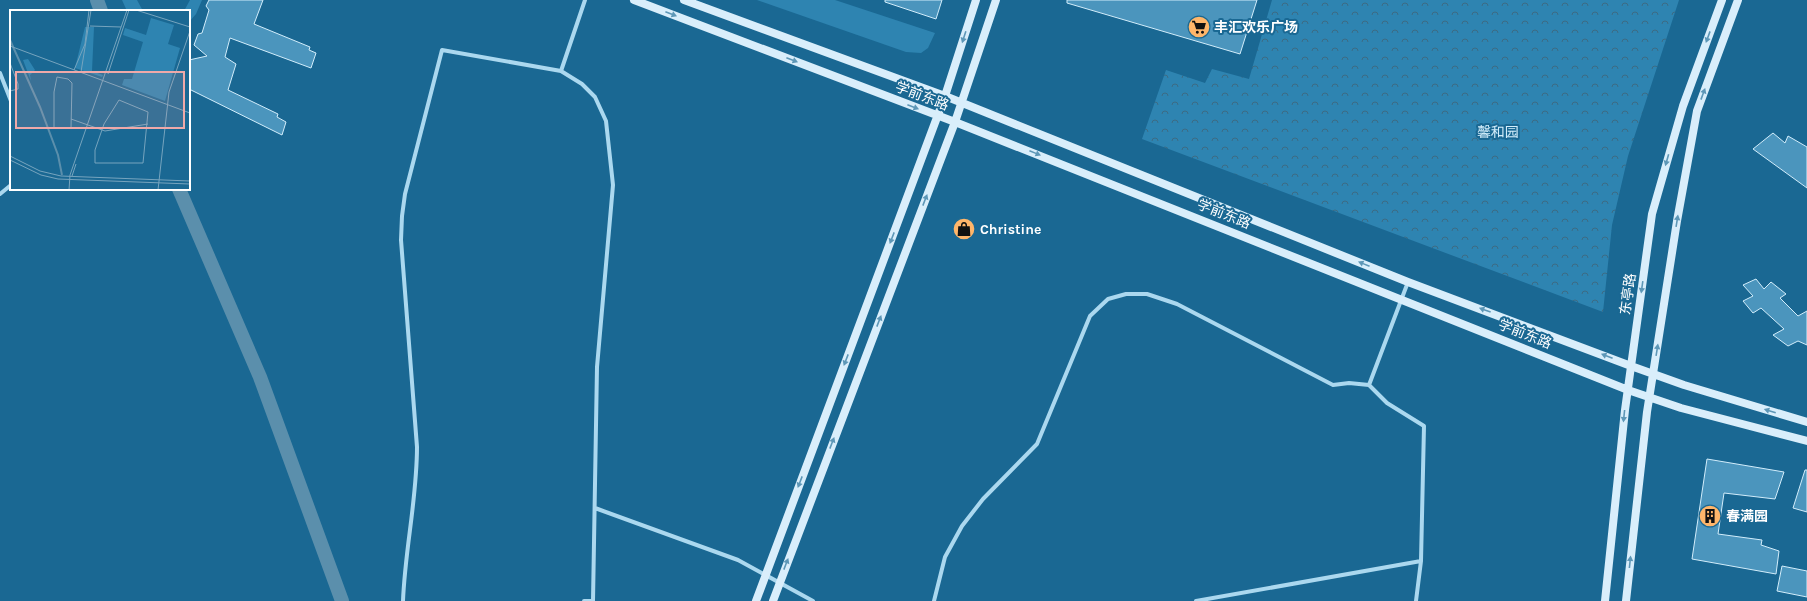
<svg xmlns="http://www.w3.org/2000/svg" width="1807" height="601" font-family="Karla,'Noto Sans SC',sans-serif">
<defs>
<pattern id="forest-crowns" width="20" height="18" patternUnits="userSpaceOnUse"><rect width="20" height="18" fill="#2e84b1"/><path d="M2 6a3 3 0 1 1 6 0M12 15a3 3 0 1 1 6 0" fill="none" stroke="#3c6b84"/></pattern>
</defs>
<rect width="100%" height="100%" fill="#1a6893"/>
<path fill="url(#forest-crowns)" d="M1272 0H1679L1628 156 1612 225 1603 312 1142 139 1166 70 1205 83 1212 69 1249 79Z"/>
<path fill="#2e84b1" d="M122 0H137L143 11H127Z
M190 0H202L196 14 189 22V11H184Z
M757 0H835L935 33 928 48 921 53 906 52Z"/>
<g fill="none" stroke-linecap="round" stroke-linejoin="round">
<path stroke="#5b8fac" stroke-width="14" d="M97 0 101 11
M179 189 260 377 342 601"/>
</g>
<path fill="#4b95bd" stroke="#d2edfb" d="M209 0H263L254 24 310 47 309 50 316 53 311 68 230 38 225 57 236 64 228 90 278 114 277 117 286 122 282 135 189 89V60L207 56 194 45 198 34 202 33 209 10 206 6Z
M885 0H942L936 19 885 2Z
M1067 0H1257L1240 54 1067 3Z
M1773 133 1785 143 1788 136 1807 147V188L1753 149Z
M1756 279 1764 289 1771 282 1786 294 1780 298 1798 316 1807 311V345L1798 341 1788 346 1773 335 1784 329 1761 308 1753 313 1743 301 1753 296 1743 285Z
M1707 459 1784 472 1775 499 1724 493 1718 534 1762 540 1761 545 1779 551 1776 574 1692 559Z
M1805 470H1807V512L1793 508Z
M1782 566 1807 571V597L1777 591Z"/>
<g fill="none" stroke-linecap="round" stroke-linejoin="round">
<path stroke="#abd8ef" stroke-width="4" d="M561 71 585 0
M0 73 11 101
M0 194 11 185
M1369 385 1408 282
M595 508 738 560 813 601
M403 601C405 549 417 499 417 447L401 240 402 216 405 194 442 50 561 71 582 84 595 97 606 121 613 185 597 367 593 601H584
M934 601 945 557 962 526 983 499 1037 444 1090 316 1108 299 1126 294H1147L1177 304 1333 385 1349 383 1369 385 1387 403 1424 426 1421 561 1416 601
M1196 601 1421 561"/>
<path stroke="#d9eefb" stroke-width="8" d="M634 0 955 122 1628 390 1681 408 1807 441
M684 0 945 96 1408 282 1631 366 1684 385 1807 422
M756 601 945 96 976 0
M773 601 955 122 996 0
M1605 601 1625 410 1652 214 1683 106 1722 0
M1626 601 1647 412 1677 221 1697 111 1738 0"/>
</g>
<defs><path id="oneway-solid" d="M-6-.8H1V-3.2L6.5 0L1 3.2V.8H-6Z"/></defs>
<g fill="#5d97b7">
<use href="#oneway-solid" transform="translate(671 14) rotate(21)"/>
<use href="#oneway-solid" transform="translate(964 37) rotate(108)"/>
<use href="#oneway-solid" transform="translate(1708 37) rotate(110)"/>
<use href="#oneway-solid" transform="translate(792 60) rotate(21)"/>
<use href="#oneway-solid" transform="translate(1703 94) rotate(-70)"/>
<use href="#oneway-solid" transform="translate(913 107) rotate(21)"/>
<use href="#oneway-solid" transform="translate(1035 153) rotate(22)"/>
<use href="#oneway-solid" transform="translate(1667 160) rotate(106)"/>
<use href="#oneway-solid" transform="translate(925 200) rotate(-69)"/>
<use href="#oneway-solid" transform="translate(1677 221) rotate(-81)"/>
<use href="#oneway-solid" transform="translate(892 238) rotate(111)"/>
<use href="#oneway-solid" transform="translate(1364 264) rotate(-158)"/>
<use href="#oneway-solid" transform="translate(1642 287) rotate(98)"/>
<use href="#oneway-solid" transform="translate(1485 310) rotate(-160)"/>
<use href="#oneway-solid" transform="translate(879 321) rotate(-69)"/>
<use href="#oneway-solid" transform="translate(1657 350) rotate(-81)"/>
<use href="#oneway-solid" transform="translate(1607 356) rotate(-159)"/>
<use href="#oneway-solid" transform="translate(846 360) rotate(111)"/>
<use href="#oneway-solid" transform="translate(1770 411) rotate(-163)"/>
<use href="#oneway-solid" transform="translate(1624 416) rotate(96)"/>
<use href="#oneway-solid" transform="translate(832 443) rotate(-69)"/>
<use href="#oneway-solid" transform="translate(800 482) rotate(111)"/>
<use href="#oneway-solid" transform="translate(1630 562) rotate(-84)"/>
<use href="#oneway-solid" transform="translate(786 564) rotate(-69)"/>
</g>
<defs>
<g id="supermarket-disc" transform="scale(1.15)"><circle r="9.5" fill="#ffb66a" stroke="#1a6893"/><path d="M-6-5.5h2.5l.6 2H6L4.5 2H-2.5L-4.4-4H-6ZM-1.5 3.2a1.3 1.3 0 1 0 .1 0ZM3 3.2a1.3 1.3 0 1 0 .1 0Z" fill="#111"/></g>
<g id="shop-disc" transform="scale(1.15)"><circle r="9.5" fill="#ffb66a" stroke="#1a6893"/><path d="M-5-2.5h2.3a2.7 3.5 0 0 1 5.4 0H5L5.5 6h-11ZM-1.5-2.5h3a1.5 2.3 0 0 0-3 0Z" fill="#111"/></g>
<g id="building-disc" transform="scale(1.15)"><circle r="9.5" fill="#ffb66a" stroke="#1a6893"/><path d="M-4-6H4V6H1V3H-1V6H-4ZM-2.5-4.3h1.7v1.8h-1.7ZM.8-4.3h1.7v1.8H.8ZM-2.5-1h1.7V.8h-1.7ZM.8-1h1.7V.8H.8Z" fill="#111"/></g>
</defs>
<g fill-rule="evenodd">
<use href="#supermarket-disc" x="1199" y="27"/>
<use href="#shop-disc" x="964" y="229"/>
<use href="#building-disc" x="1710" y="516"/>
</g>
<g text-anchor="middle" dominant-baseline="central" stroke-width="4" stroke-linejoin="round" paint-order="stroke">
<g font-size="14" font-weight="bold" fill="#fff" stroke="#1a6893" text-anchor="start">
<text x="1214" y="27">丰汇欢乐广场</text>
<text x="980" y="229">Christine</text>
<text x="1726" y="516">春满园</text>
</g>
<g font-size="14" fill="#fff" stroke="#1a6893">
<text transform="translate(922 96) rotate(21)">学前东路</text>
<text transform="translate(1224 214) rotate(22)">学前东路</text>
<text transform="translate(1628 294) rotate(-82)">东亭路</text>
<text transform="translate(1525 334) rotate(22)">学前东路</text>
</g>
<g font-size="14" fill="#d2edfb" stroke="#1a6893">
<text x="1498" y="132">馨和园</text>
</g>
</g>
<g transform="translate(10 10)">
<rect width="180" height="180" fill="#1a6893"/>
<path d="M141 8 164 15 158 34 170 38 155 91 112 75 114 69H122L133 32 113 25 115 18 136 25Z" fill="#2e84b1"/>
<path d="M75 17H84L82 61 93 65 92 67 65 58ZM18 49 25 60 20 65 21 71 13 50Z" fill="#2e84b1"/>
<path fill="none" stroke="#5b8fac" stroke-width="2" d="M0 30 30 97 48 145 52 165"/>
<path fill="none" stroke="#76a4be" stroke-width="1" d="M126 0 180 17M80 16 111 17M0 36 180 103M0 53 8 74V79L0 81M64 60 75 34 79 0M71 62 81 0M98 64 119 0M47 67 58 69 62 73 61 118H44V82ZM109 90 138 102 133 153H85V140L94 114ZM61 109 95 121 138 114M0 146 30 161 51 166 180 171M0 150 31 165 48 169 180 174M62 166 66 154M59 180 60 165 117 0M148 180 159 82 180 21"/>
<path fill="#efa9a9" fill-opacity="0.15" stroke="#efa9a9" stroke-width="2" d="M6 62H174V118H6Z"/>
<rect width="180" height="180" fill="none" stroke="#fff" stroke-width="2"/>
</g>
</svg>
